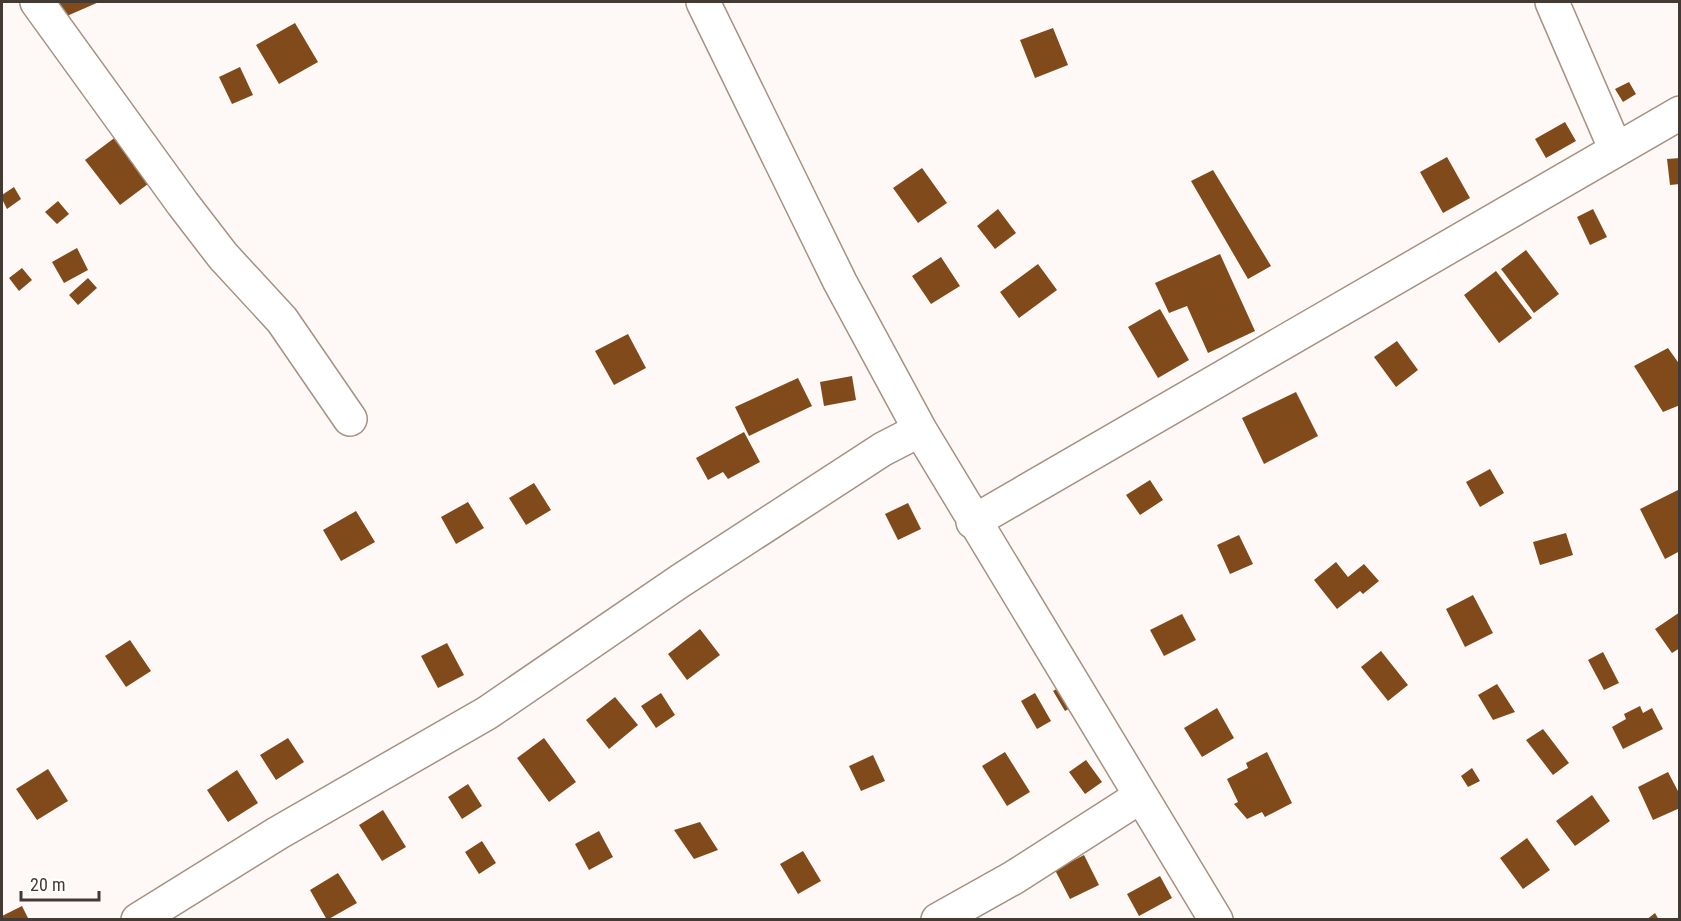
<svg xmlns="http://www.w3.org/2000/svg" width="1681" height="921" font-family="'Roboto Condensed',sans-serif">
<rect width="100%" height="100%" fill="#fef9f6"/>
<path fill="#804a1a" d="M52 2H99L60 19Z
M295 23 318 62 279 84 256 45Z
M1053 28 1068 65 1035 78 1020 40Z
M240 67 253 95 232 104 219 77Z
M1629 82 1636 94 1623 102 1615 89Z
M1565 122 1576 141 1546 158 1535 139Z
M117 136 152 181 120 205 85 160Z
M1447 157 1470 198 1443 213 1420 172Z
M1680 158V184L1670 185 1667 159Z
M922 168 947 203 918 223 893 188Z
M1213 170 1271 266 1248 279 1191 181Z
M14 187 21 199 7 209 2 199V195Z
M58 201 69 214 57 224 45 212Z
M998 209 1016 233 995 249 977 226Z
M1593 209 1607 237 1590 245 1577 217Z
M77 248 88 270 64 283 52 262Z
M1526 250 1559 294 1534 313 1501 269Z
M1220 254 1255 331 1208 353 1187 306 1169 313 1155 283Z
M941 257 960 286 931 304 912 276Z
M1038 264 1057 290 1019 318 1000 292Z
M22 268 32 280 19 291 9 278Z
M1496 271 1532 318 1499 343 1464 295Z
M88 278 97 288 78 305 69 295Z
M1160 309 1189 360 1158 378 1128 327Z
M628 334 646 368 614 385 595 351Z
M1397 341 1418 370 1396 387 1374 357Z
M1668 348 1680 365V405L1663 412 1634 366Z
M852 376 856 400 824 406 820 382Z
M798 378 812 406 749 436 735 407Z
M1296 392 1318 436 1264 464 1242 418Z
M744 432 760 462 728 479 723 472 708 480 696 458Z
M1490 469 1504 493 1480 507 1466 482Z
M1150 480 1163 500 1140 515 1126 495Z
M534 483 551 510 526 525 509 498Z
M1678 490 1680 551 1665 559 1640 509Z
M468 502 484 528 456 544 441 517Z
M908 503 921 529 898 540 885 514Z
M356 511 375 542 341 561 323 530Z
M1566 533 1573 555 1540 565 1533 542Z
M1239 535 1253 564 1230 574 1217 545Z
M1336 562 1348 577 1364 564 1379 581 1363 594 1360 591 1337 609 1314 580Z
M1473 595 1493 633 1465 647 1446 609Z
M1680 612V648L1672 653 1655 629Z
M1182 614 1196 640 1164 656 1150 630Z
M700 629 720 655 687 680 668 654Z
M130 640 151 671 126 687 105 656Z
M447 643 464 675 438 688 421 656Z
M1381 651 1408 685 1388 701 1361 667Z
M1603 652 1619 683 1604 690 1588 660Z
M1065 684 1077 704 1065 711 1053 691Z
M1497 684 1515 712 1493 720 1478 695Z
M661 693 675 715 656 728 641 706Z
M1035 693 1051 721 1037 729 1021 701Z
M615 697 638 725 609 749 586 720Z
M1640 706 1643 713 1652 708 1663 729 1623 749 1612 727 1626 719 1624 714Z
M1217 708 1234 738 1202 757 1184 728Z
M1543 729 1569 763 1553 775 1526 740Z
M288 738 304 762 276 780 260 755Z
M544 738 576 782 549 802 517 758Z
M1005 752 1030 792 1007 806 982 766Z
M1267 752 1292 803 1265 817 1262 812 1247 819 1234 804 1238 802 1227 779 1248 768 1246 763Z
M873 755 885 781 861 791 849 766Z
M1086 760 1102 782 1085 794 1069 772Z
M1472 768 1480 781 1468 787 1461 776Z
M48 769 68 801 37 820 16 789Z
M237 770 258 803 228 822 207 790Z
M1668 772 1680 795V808L1653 820 1638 787Z
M468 784 482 806 462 819 448 797Z
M1592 795 1610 821 1575 846 1556 821Z
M383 810 406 847 382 861 359 825Z
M700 822 718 850 694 859 674 830Z
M599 831 613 857 589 870 575 844Z
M1527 838 1550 870 1523 889 1500 858Z
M482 841 496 863 479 874 465 852Z
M803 851 821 881 798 894 780 864Z
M1084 855 1099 885 1070 899 1055 870Z
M338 873 357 903 327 920 310 890Z
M1160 876 1172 898 1139 916 1127 894Z
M22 906 29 920H2V916Z
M1655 913 1659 920H1646Z"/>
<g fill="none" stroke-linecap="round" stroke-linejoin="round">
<g stroke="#a69182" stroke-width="36">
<path id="minor" d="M37 2 183 204 223 256 282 320 350 419
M703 2 840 282 920 430 1216 920
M1552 2 1616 150
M973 522 1680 113
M138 920 278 833 487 713 680 581 883 449 920 430
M938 920 1013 878 1141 796"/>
</g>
<use href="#minor" stroke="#fff" stroke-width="33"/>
</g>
<rect width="1681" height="921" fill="none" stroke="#433a34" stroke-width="6"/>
<path d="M21 891v9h78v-9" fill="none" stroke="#433a34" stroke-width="3"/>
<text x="30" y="891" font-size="18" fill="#433a34" stroke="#ffffff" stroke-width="4.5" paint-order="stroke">20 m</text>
</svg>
